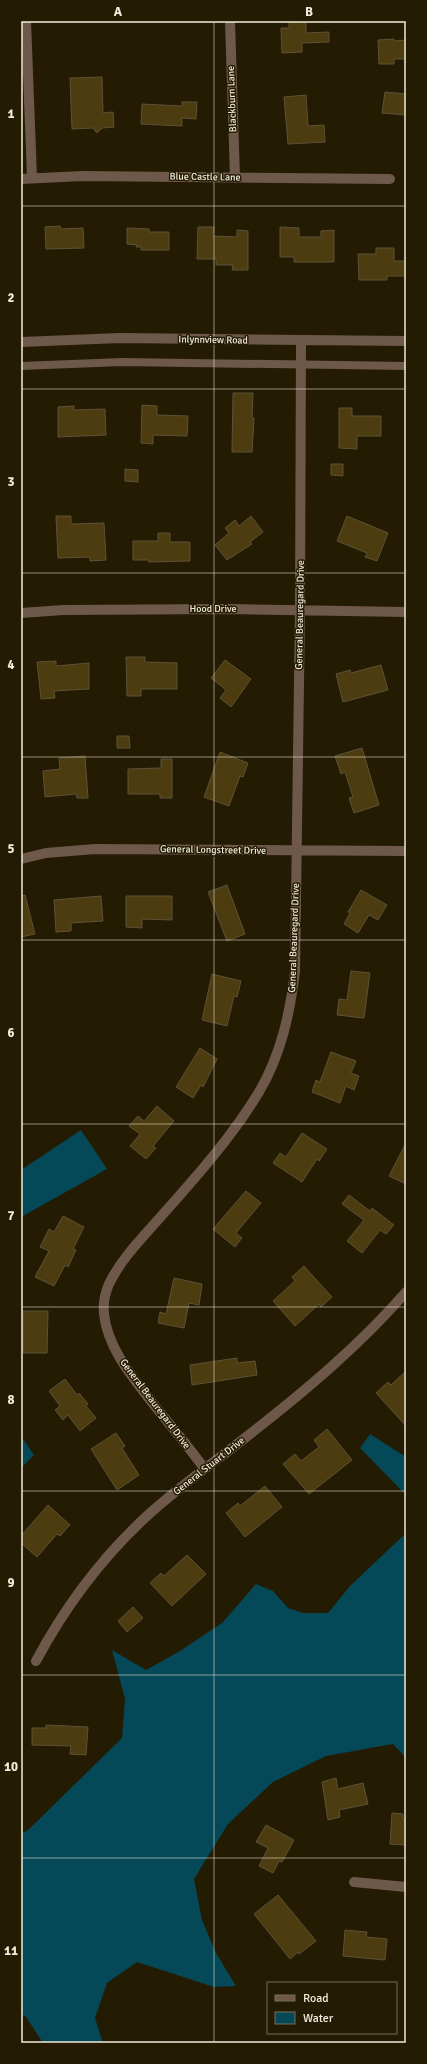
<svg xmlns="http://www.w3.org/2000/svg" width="427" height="2064" font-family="Signika,sans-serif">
<rect width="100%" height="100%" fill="#241b03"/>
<path fill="#054857" d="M81 1130 107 1169 21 1217V1170Z
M370 1434 406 1457V1495L360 1448Z
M21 1436 34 1455 21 1468Z
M406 1533V1758L393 1744 326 1756 273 1782 228 1824 194 1879 202 1920 216 1953 236 1986 214 1987 137 1962 107 1983 95 2018 103 2043H43L26 2017 21 2014V1833L27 1831 122 1738 125 1699 112 1650 146 1670 180 1651 222 1623 256 1584 273 1591 288 1608 303 1613H328L350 1586Z"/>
<path fill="#4d3c0f" stroke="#5d5239" d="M289 21H306V33L329 32V42L302 43V52L282 53 281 28H289Z
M394 39V41L406 40V59H394V64H379L378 40Z
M102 77 103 113 113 112 114 127 102 128 97 133 93 128 72 129 70 78Z
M385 92 406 94V115L382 113Z
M306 95 308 126 324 125 325 142 288 144 284 97Z
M182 102H197L196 119 182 118V126L141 124 142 104 182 106Z
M60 226 61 229 83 228 84 248 46 249 45 227Z
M198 227H214L213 236 237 237V230L248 231V270H232L233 265H216V259H197Z
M280 227 299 228V237H321V231L334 230V262H294V257H280Z
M127 228 149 229V232H169V250H141V247H136L137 245 127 244Z
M376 248H394V261H406V276H387V280H359L358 254H376Z
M233 393H253L252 418H254L252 452H232Z
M142 405 157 406V415L188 416 187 436 153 435V444L141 443Z
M74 406V410L105 409 106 435 58 437V407Z
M339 408H352V416H381V436H357V449L339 448Z
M331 464H343V476L331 475Z
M125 469 138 470V482L125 481Z
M56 516H71V524L104 523 106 560 90 561V557L58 558Z
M251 516 263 532 250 542 252 544 227 560 215 545 229 533 225 528 235 520 239 526Z
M347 516 388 533 377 561 365 557 367 553 337 541Z
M158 533H170V542H190V561L149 562V560H133V541H158Z
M126 657H145V662L177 663V689H141V696H127Z
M225 660 251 679 231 707 220 698 226 690 211 678Z
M56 661V666L89 663V689L54 691 55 698 41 699 37 662Z
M381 665 388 690 343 702 336 674 350 670 351 673Z
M117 736H129L130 748H117Z
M362 748 379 805 354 813 349 798 353 797 345 772 341 774 335 756Z
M220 752 248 763 243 777 240 776 229 806 204 797Z
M85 756 88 798H77L76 794 45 797 43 771 60 769 59 758Z
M161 759H172V798H160V794H128V769L161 768Z
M227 885 245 934 227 941 208 892Z
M361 890 387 905 378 920 369 915 358 933 344 924 350 913 348 912Z
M25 895 35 934 21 937V896Z
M101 896 103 921 71 923V931L56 932 54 900Z
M126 896H172V920L142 919V928L126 927Z
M351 971 370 973 364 1018 337 1015 339 999 347 1000Z
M212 974 241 981 237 997 234 996 227 1026 202 1020Z
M200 1048 217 1059 203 1087 201 1085 193 1098 176 1087Z
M331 1052 356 1061 351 1073 359 1076 354 1090 346 1086 340 1103 312 1092 316 1080 320 1082Z
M157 1106 174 1121 153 1146 156 1148 146 1159 130 1146 140 1134 129 1126 138 1116 144 1121Z
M302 1133 327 1149 319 1161 317 1159 302 1182 273 1163 280 1153 286 1157Z
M406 1143V1184L389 1176Z
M246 1191 261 1203 236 1233 242 1238 235 1247 213 1229Z
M349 1195 370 1211 372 1208 394 1225 386 1234 380 1230 362 1253 347 1241 364 1220 342 1204Z
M63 1216 84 1227 73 1249 76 1250 68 1267 65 1265 54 1286 35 1277 49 1251 40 1247 49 1229 54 1232Z
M304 1266 332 1297 321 1307 319 1304 295 1326 273 1301 295 1281 292 1277Z
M174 1278 202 1284 199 1305 189 1303 184 1328 158 1323 160 1312 166 1314Z
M23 1311H48L47 1353H23Z
M237 1358V1363L255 1361 257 1375 192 1385 190 1365Z
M406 1371V1426L376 1393 388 1382 391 1385Z
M65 1379 77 1395 79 1393 88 1404 86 1406 96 1418 80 1431 68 1415 63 1420 55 1410 60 1406 49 1391Z
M327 1429 352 1460 309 1494 283 1464 295 1454 301 1461 319 1447 314 1440Z
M116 1433 125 1446 122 1448 139 1475 117 1490 91 1449Z
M265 1486 282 1507 245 1537 226 1513 238 1503 240 1506Z
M48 1505 70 1525 60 1536 57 1534 37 1557 21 1543V1536Z
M187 1555 206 1574 172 1606 150 1583 161 1573 164 1576Z
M133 1607 143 1618 127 1632 118 1621Z
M46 1725 88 1727 86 1755 70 1754 71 1746 32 1745V1728H46Z
M336 1778 338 1789 363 1783 368 1804 339 1810 340 1817 328 1820 322 1782Z
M392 1813 403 1814V1820H406V1845L390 1844Z
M266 1825 294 1840 282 1862 279 1861 273 1873 259 1866 268 1848 256 1842Z
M278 1895 316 1941 299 1954 298 1952 290 1959 254 1914Z
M345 1930 367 1932 366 1937 387 1939 385 1960 343 1956Z"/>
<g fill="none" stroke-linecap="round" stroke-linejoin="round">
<path stroke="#6e584a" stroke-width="8" d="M21 366 122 362 406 366"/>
<path stroke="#6e584a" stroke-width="10" d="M26 21 32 178
M230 21 235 178
M21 179 82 176 390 179
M21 342 120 338 406 341
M21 613 63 610 227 609 406 612
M21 859 46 853 95 849 406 851
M205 1469C190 1449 174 1429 158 1410 136 1381 108 1351 104 1314 103 1304 105 1293 109 1284 122 1257 145 1235 164 1213 198 1175 233 1135 259 1092 281 1055 290 1013 295 971L300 611 301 341
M36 1661C65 1607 102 1557 148 1515 180 1486 216 1461 250 1434 305 1391 360 1345 406 1292
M354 1882 406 1887"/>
</g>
<path fill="none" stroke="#f0ebdc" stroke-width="1" stroke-opacity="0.55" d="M214 21V2043M21 206H406M21 389H406M21 573H406M21 757H406M21 940H406M21 1124H406M21 1307H406M21 1491H406M21 1675H406M21 1858H406"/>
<g text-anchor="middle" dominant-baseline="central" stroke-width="3" stroke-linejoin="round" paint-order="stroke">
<g font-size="10" fill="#f0ebdc" stroke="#241b03">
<text transform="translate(232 99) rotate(-92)">Blackburn Lane</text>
<text transform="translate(205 177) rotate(1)">Blue Castle Lane</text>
<text transform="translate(213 340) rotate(1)">Inlynnview Road</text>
<text x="213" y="609">Hood Drive</text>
<text transform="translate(300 615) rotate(-89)">General Beauregard Drive</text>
<text transform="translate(213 850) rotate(1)">General Longstreet Drive</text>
<text transform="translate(294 938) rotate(-88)">General Beauregard Drive</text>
<text transform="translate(155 1404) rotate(53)">General Beauregard Drive</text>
<text transform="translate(209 1466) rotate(-38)">General Stuart Drive</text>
</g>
</g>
<rect width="427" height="2064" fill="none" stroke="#241b03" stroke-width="44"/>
<rect x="267" y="1982" width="130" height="52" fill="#241b03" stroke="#766e5a"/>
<rect x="275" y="1995" width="20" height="6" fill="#6e584a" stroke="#766e5a"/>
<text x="303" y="2002" font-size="12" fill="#f0ebdc">Road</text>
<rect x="275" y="2012" width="20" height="12" fill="#054857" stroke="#766e5a"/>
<text x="303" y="2022" font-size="12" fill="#f0ebdc">Water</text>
<rect x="22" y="22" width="383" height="2020" fill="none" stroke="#f0ebdc" stroke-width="1.5"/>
<g font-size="13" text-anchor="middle" font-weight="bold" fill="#f0ebdc">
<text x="118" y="16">A</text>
<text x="309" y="16">B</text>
<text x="11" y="118">1</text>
<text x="11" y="302">2</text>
<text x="11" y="486">3</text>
<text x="11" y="669">4</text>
<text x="11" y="853">5</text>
<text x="11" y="1037">6</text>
<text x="11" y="1220">7</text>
<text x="11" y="1404">8</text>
<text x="11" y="1587">9</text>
<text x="11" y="1771">10</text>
<text x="11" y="1955">11</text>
</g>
</svg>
